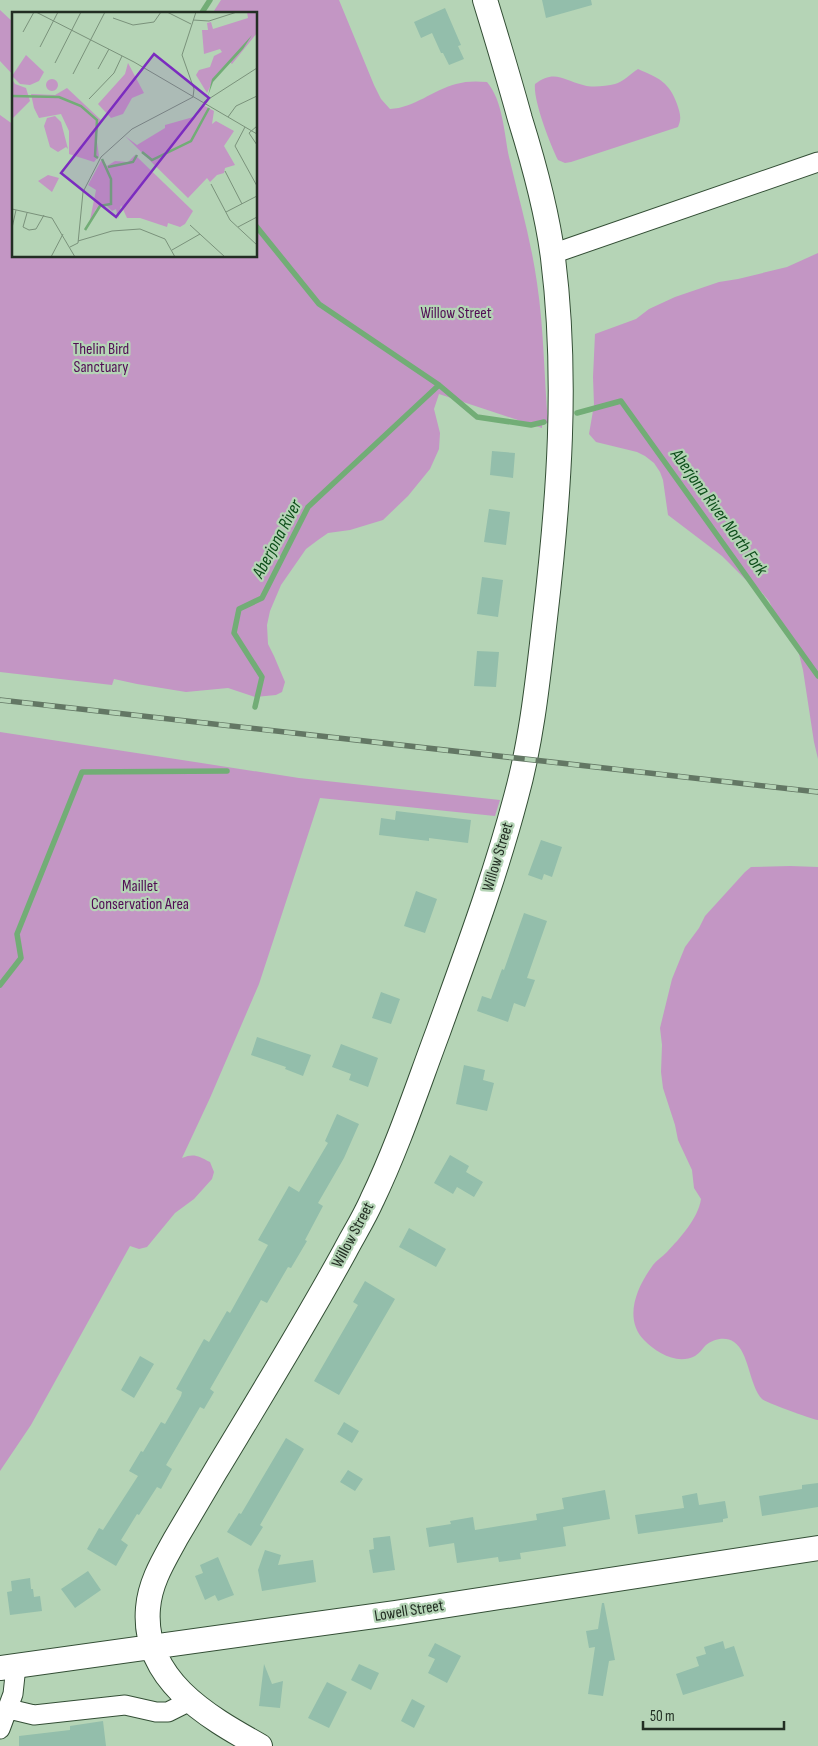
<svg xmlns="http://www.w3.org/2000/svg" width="818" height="1746" font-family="'Sofia Sans Condensed',sans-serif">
<rect width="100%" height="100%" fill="#b5d4b6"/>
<path fill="#c396c4" d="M221 0H339L374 85 381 99 390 109C414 108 433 90 456 84 466 81 476 81 487 82 503 101 504 133 509 157 519 199 531 240 537 283 544 330 544 376 548 423H542V428L439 394 434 409 440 433 439 449 430 469 408 496 383 520 350 530 328 533 318 540 306 549 281 585 270 611 267 625 268 644 274 656 285 682 282 692 276 695 255 697 228 688 186 692 137 684 114 679 112 685 0 672V115L14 125V256H256V14H212Z
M0 10 14 23V76L0 61Z
M638 69C659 78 669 82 677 104 680 113 682 118 678 127L571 162 565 163 558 160C550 144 533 100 535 84 554 69 564 80 583 85 592 88 606 86 615 84 623 82 630 74 638 69Z
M818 253V759L814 742 803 670 799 654 790 635 779 622 769 601 758 588 745 579 722 556 668 515 663 480 660 472 654 463 645 456 637 452 596 442 589 434 594 405 593 377 595 334 636 319 649 309 675 297 719 282 738 279 787 267Z
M0 732 299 778 500 800 495 816 320 798 259 984 210 1098 182 1158C194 1153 198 1156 210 1162L214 1172 212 1179 194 1199 175 1213 147 1247 139 1249 130 1246 31 1425 0 1471Z
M790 866 818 867V1420C811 1419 765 1402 762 1399 749 1385 749 1352 734 1342 726 1336 713 1339 706 1345 702 1349 700 1353 695 1356 677 1365 657 1353 644 1340 623 1318 637 1287 653 1265 657 1260 662 1257 667 1252 680 1238 698 1219 701 1199L694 1188 692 1170 678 1140 675 1125 663 1088 661 1072 662 1045 660 1028 672 979 685 947 699 928 705 916 745 872 751 867Z"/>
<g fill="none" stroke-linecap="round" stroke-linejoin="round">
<path stroke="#72ad76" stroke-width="5.5" d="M201 14 210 0
M256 226 319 304 439 385 477 417 531 425 544 422
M577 413 621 401 818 676
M255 707 262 677 234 633 239 609 262 598 308 507 439 385
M0 985 21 958 17 934 82 772 227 771"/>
</g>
<path fill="#93beab" d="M542 0H591L592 5 546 18Z
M445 8 461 45 458 46 464 59 449 65 443 53H441L432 33 421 38 414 22Z
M492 451 515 453 513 478 490 475Z
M489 509 510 512 506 545 484 542Z
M482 577 503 580 498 617 477 614Z
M477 651 499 652 496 687 474 686Z
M396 811 471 820 468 843 429 838V841L379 835 381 818 395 820Z
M541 840 562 847 552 877 544 874 542 880 528 875Z
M416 891 437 899 425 933 404 926Z
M524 913 547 921 527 978 535 980 525 1007 514 1003 508 1022 477 1011 482 996 491 999 502 969 504 970Z
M381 992 400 999 391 1024 372 1018Z
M257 1037 311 1055 303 1076 285 1069 286 1067 251 1055Z
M341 1044 378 1058 368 1087 349 1080 351 1074 332 1067Z
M464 1065 485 1070 483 1080 494 1083 487 1111 456 1104Z
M337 1114 359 1124 344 1158 318 1203 323 1206 305 1240 307 1241 291 1268 288 1267 267 1303 261 1300 210 1389 214 1392 204 1409 200 1407 166 1465 172 1469 161 1489 157 1487 139 1515 137 1514 121 1540 128 1545 116 1566 87 1549 99 1528 103 1530 138 1476 129 1471 141 1451 143 1452 161 1422 165 1424 181 1396 182 1392 176 1389 204 1339 209 1342 227 1311 230 1313 268 1245 258 1240 289 1186 299 1192 328 1143 325 1141Z
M450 1155 469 1166 466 1172 483 1182 474 1197 457 1187 453 1194 434 1183Z
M409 1228 446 1249 436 1267 399 1247Z
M365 1281 395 1299 339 1395 314 1381 358 1305 353 1302Z
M140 1356 154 1364 134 1398 121 1390Z
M344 1422 359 1431 352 1443 337 1434Z
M286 1438 304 1449 260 1525 263 1527 251 1546 227 1532 239 1513 241 1514Z
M348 1470 363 1479 355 1491 340 1482Z
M818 1483V1507L762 1516 759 1496 802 1489V1485Z
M605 1490 610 1519 563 1527 566 1546 520 1553 521 1559 499 1562 498 1557 457 1563 454 1543 429 1547 426 1528 451 1524 450 1521 473 1517 475 1530 537 1520 536 1514 564 1509 562 1498Z
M697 1493 699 1505 725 1501 728 1518 723 1519V1522L638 1534 635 1515 684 1508 682 1496Z
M390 1536 395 1570 373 1573 369 1550 374 1549 373 1538Z
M265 1550 281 1555 278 1565 313 1560 316 1582 262 1591 258 1570Z
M218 1557 234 1595 218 1601 215 1595 205 1600 195 1576 203 1573 200 1565Z
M88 1571 101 1590 75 1608 61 1589Z
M30 1578 31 1589H33L34 1597 40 1596 42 1611 10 1615 7 1592 12 1591 11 1581Z
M602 1603H604L615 1660 609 1661 603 1696 588 1694 595 1647 589 1648 586 1631 598 1629Z
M723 1641 725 1649 734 1646 744 1676 683 1695 676 1674 699 1666 696 1657 706 1654 704 1647Z
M435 1643 461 1656 447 1683 428 1673 435 1659 428 1656Z
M264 1664 272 1684 283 1681 280 1708 259 1706Z
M359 1664 379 1673 371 1690 351 1680Z
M327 1682 347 1692 329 1728 308 1718Z
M412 1699 425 1706 414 1728 401 1721Z
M103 1721 106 1746H19V1736L70 1730V1726Z"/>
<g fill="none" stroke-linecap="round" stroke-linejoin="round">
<g stroke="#334e35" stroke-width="21">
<path id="minor" d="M552 254 818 162
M9 1709 34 1715 125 1705 156 1712H168L190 1701
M0 1729 13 1694 16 1666"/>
</g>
<g stroke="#334e35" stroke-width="26">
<path id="major" d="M0 1668 396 1613 818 1548
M260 1746C206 1716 142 1679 148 1608 150 1582 164 1560 176 1538 189 1516 202 1494 215 1472 259 1399 304 1326 345 1251 354 1234 364 1218 372 1200 398 1146 417 1088 438 1032 466 954 495 877 516 797 532 739 538 678 545 618 559 499 568 378 553 258 547 211 534 164 520 119 509 79 497 39 485 0"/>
</g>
<use href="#minor" stroke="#fff" stroke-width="19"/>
<use href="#major" stroke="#fff" stroke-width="24"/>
<g stroke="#637764" stroke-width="5.5">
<path id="rail" d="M0 700 818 792"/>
</g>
<use href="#rail" stroke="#b5d4b6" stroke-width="4" stroke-dasharray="11" stroke-linecap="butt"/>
</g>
<g text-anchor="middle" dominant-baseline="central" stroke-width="4.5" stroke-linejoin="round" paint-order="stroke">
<g font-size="16" fill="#510c54" stroke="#b5d4b6">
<text x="456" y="313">Willow Street</text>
<text x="101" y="349">Thelin Bird<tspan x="101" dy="18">Sanctuary</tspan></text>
<text x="140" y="886">Maillet<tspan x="140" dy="18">Conservation Area</tspan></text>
</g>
<g font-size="16" fill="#222e23" stroke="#b5d4b6">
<text transform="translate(498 857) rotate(-73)">Willow Street</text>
<text transform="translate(353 1235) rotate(-62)">Willow Street</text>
<text transform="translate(409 1611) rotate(-9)">Lowell Street</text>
</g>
<g font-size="18" font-style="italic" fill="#0e4f1b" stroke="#b5d4b6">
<text transform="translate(719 512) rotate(54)">Aberjona River North Fork</text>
<text transform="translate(277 539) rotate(-62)">Aberjona River</text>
</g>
</g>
<g transform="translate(12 12)">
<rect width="245" height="245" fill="#b5d4b6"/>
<path d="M235 0H245V21L220 52 217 49 204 63 195 81 184 63 187 58 198 55 202 44 210 40 208 37 192 42 190 18H196L195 11 199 10 201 17 236 6ZM14 43 32 60 27 69 18 73 8 72 0 64ZM116 51 132 81 120 86 111 102 99 106 86 92 113 62ZM34 73a6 6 0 1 1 12 0a6 6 0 1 1-12 0ZM0 67 3 72 14 76 18 89 1 106ZM55 76 89 108 84 123 87 144 82 150 57 142V119L49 102 27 106 22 96 19 82 43 83ZM191 93 202 99 200 112 204 109 222 119 212 134 223 153 213 156 212 161 205 163 198 170 195 166 176 186 113 124 125 133 153 116V113L185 104ZM43 104 49 110 56 137 54 135 46 140 38 135 32 114 35 106ZM123 143 181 199 173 212 168 215 156 211 155 215 128 206H115L109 193 106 207 104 197 100 199 93 192 84 197 77 213 84 178 76 173 90 147 95 154 103 149 116 150ZM36 163 47 166 40 180 26 169Z" fill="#c396c4"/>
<path d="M240 23 231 37 201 70 196 84 200 67Z" fill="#72ad76"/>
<path fill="none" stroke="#72ad76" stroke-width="2.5" d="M0 84 47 85 69 94 85 108 83 144 86 146M130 140 140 148 179 129 197 96M96 155 121 150 125 143M73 218 88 194 99 192V167L90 147"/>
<path fill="none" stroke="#7a927b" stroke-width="1" d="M24 0 122 50 245 122M155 0 179 12M101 6 121 13 142 10 149 0M181 8 197 9 225 0M11 20 22 0M28 35 46 0M43 51 69 0M86 57 97 37M61 62 93 0M77 87 102 61 110 44M192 90 245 56M216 105 224 94 245 84M245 114 237 121 245 133M233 115 223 134 245 174M213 159 230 192M199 172 218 208 245 233M0 197 40 206 63 245M214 200 245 184M15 201 11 215 17 218 24 217 32 203M178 213 213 245M226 215 245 205M0 216 4 198M66 229 100 219 128 217 153 227 163 245M58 235 66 231 71 180 89 145 120 117 181 85 182 77 170 43 184 0M160 238 188 222M39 245 51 222"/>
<path fill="#7b2cbf" fill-opacity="0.15" stroke="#7b2cbf" stroke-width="2.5" d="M142 42 197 86 104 205 49 161Z"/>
<rect width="245" height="245" fill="none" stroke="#222e23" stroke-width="2.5"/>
</g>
<path d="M643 1721v8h141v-8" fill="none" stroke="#222e23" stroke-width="2.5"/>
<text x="650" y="1721" font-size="15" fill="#222e23" stroke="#b5d4b6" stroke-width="4" paint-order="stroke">50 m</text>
</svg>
